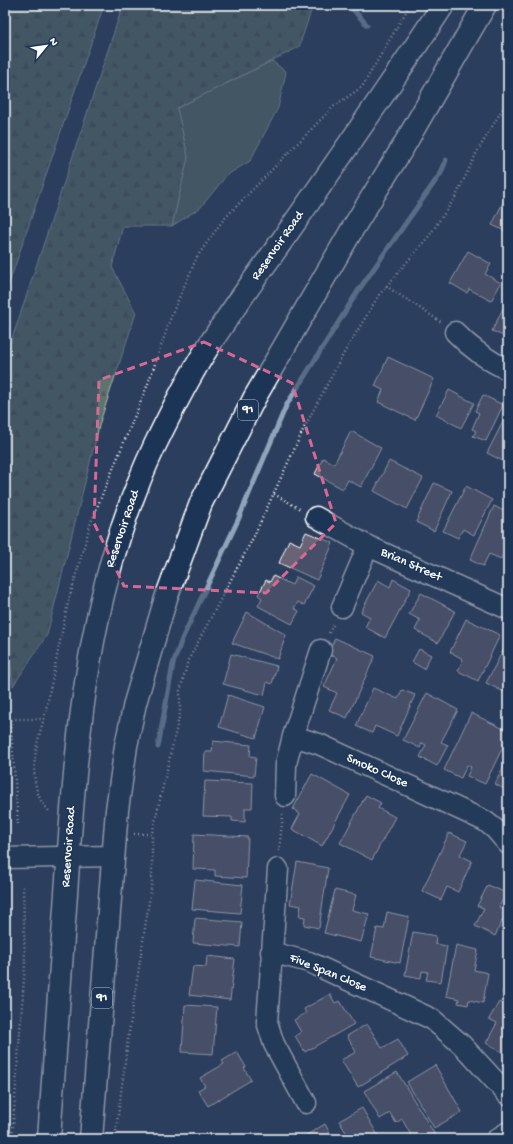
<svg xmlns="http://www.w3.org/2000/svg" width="513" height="1144" font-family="'Gochi Hand',sans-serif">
<defs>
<pattern id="forest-firs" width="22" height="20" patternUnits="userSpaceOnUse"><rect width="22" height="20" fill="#5d736e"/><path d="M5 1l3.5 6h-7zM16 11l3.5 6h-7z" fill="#535c5a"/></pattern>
</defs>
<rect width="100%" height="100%" fill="#2c3e5d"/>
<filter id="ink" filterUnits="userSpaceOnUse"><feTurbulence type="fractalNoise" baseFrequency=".025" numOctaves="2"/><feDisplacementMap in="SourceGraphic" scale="8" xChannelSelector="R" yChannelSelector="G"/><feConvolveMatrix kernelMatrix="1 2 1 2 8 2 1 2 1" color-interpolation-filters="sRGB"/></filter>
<g filter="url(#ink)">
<path fill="#5d736e" stroke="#aeb9b6" d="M272 61 286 72 278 108 250 161 227 175 200 208 172 226 188 157 177 108Z"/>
<path fill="url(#forest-firs)" stroke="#aeb9b6" d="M5 5H104L5 295Z
M123 5H313L299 47 177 108 188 157 172 226H123L112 267 136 313 100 422 47 635 13 686 5 615V360Z"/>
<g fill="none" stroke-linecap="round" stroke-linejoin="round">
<path stroke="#8fa5bb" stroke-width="5" d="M349 5 367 25
M158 747 173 664 182 639 238 520 286 406 358 291 441 173 446 160"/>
</g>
<path fill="#676374" stroke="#fff" d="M504 200 508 202 507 232 492 225Z
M468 251 491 264 485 274 501 283 491 301 469 289 467 293 450 283Z
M508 298V338L492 331Z
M388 357 434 379 415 420 378 402 383 390 375 386Z
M449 390 474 403 461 428 436 415Z
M483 395 503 405 486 441 473 436 476 431 472 429 479 413 475 411Z
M508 412V461L507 463 487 453Z
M351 431 381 448 361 487 348 480 343 489 315 474 323 458 334 464Z
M389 461 423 478 407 509 374 491Z
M434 483 452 491 434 531 416 522Z
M466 486 492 500 474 535 463 529 458 538 443 531Z
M494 506 508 513V544L501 559 489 554 483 566 470 560Z
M306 532 333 543 317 580 279 563 289 540 300 545Z
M273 576 292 585 296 577 314 586 304 605 298 602 294 608 299 611 292 624 258 606 262 598 258 595 266 580 270 582Z
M393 579 411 589 385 638 365 627 370 617 361 612 378 580 390 587Z
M421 593 455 611 438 643 415 630 420 620 409 614Z
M247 612 286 635 278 659 232 643Z
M466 619 500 635 478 681 458 671 463 659 450 652Z
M335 638 375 656 347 718 329 710 337 693 324 687 337 658 328 654Z
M508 641V684L504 692 486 683Z
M419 649 431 655 424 669 412 662Z
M231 654 277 666 272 684 267 682 264 695 223 684Z
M373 688 398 699 402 690 415 695 397 736 375 726 372 733 356 726Z
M427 693 458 710 441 742 448 745 437 766 420 757 426 745 422 743 420 748 403 740Z
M228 695 265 707 256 738 219 727Z
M471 713 508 731V736L485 784 467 776 471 767 467 765 461 778 444 770Z
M213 741 251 745 250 756 256 757 254 776 204 771 205 752H212Z
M508 757V791L495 784Z
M312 774 350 795 322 846 292 829 300 814 293 809Z
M205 781 253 783 252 808H245V822L232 821V817L203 816Z
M366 795 381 803 378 808 395 817 372 860 340 843Z
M449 833 467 841 460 855 472 861 458 892 447 887 441 900 422 891Z
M194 834 248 837 246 878 215 876V870L193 869Z
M297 862 328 868 319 928 304 925 305 917 299 916 301 906 290 904Z
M195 880 243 885 240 913 192 909Z
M488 885 506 893 499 907 507 911 495 936 475 926 484 908 477 906Z
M335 890 356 895 352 910 369 914 361 942 324 933Z
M387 912 409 917 400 963 371 957 377 928 384 929Z
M195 918 242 922 240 947 193 943Z
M413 932 436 936 435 944 447 946 441 982 426 980 428 972 422 971 421 978 405 975Z
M456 945 478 950 474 970 488 973 483 1003 469 1000 468 1005 458 1003 459 999 446 996Z
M207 956 235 959 230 1000 189 995 193 966 206 967Z
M508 978V995L502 993Z
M330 994 335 1003 340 1001 354 1024 305 1052 295 1036 301 1032 294 1020 306 1013 304 1009Z
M499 1002 508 1007V1069L502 1066 507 1055 486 1043 497 1023 489 1019Z
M185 1005 217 1007 213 1054 182 1052Z
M367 1024 382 1048 398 1039 408 1056 358 1087 341 1060 356 1052 347 1036Z
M237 1052 246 1067 244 1068 251 1080 208 1106 198 1090 205 1086 200 1078 224 1064 222 1061Z
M435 1065 462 1112 434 1128 407 1082Z
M397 1072 435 1135 429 1139H413L402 1119 396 1123 390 1113 380 1119 364 1091Z
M362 1108 380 1139H350L339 1121Z
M325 1124 333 1139H300Z"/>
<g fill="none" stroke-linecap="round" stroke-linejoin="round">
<g stroke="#fff" stroke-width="23">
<path id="street" d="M455 332C471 349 487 360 508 370
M316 517 368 546 508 609
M342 607 368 546
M293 736 319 744 485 821 495 829 508 844
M285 796 286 764 293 736 321 650
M5 858 114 856
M278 869 267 1022 274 1044 306 1103
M271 952 309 962 432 1019 462 1045 508 1095
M497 1139 508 1132"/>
</g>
<g stroke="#fff" stroke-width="25">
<path id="primary" d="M49 1139C55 1052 61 966 67 879 77 728 89 585 155 445 171 412 188 378 208 347 232 309 260 272 286 235 339 159 392 83 443 5
M91 1139 117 810 126 746 135 703 166 598 201 503 255 397 353 228 403 147 485 5"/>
</g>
<path stroke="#fff" stroke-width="2.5" stroke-dasharray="1 3" stroke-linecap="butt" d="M386 286 441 322
M274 494 300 509
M329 633 334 623
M44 719 68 603 91 522 148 384 172 314 197 257 223 220 333 107 362 87 410 5
M18 824 11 726 12 720 15 719H44C36 743 29 775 40 799 42 803 46 807 49 811
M134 834H152L180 713V691L188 661 253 538 305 426 344 353 379 295 429 236 456 196 477 152 508 100
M279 851 283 814
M12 1139 25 965 23 886
M115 1139 128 1039 152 882V834"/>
<use href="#street" stroke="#1d3557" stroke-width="20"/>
<use href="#primary" stroke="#1d3557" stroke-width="22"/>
</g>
</g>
<path d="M0 0H513V1144H0ZM204 342 292 383 336 523 266 593 124 586 94 523 99 380Z" fill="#2c3e5d" fill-opacity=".55" fill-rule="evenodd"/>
<path fill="none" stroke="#d76994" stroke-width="3" stroke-dasharray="8 5" stroke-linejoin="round" d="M204 342 292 383 336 523 266 593 124 586 94 523 99 380Z"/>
<g text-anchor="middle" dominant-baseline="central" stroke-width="3" stroke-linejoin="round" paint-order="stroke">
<g fill="#1d3557" stroke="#bbc2cd" stroke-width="1">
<rect x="238" y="400" width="20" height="20" rx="3"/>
<rect x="92" y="988" width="20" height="20" rx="3"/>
</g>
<g font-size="12" font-weight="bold" fill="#fff">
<text x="248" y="410">91</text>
<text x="102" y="998">91</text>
</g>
<g font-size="13" fill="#fff" stroke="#1d3557">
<text transform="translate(278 246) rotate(-55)">Reservoir Road</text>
<text transform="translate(123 529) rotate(-71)">Reservoir Road</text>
<text transform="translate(411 565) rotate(24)">Brian Street</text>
<text transform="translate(377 771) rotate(24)">Smoko Close</text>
<text transform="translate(69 847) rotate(-86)">Reservoir Road</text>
<text transform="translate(328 973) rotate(22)">Five Span Close</text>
</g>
</g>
<rect width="513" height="1144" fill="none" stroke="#1d3557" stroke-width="20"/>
<rect x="10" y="10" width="493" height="1124" fill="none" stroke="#fff" stroke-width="1.5" filter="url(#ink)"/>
<g transform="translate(46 46) rotate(61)" stroke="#1d3557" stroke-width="3" paint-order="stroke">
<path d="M0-3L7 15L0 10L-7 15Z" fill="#ffffff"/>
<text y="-6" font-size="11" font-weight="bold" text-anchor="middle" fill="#ffffff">N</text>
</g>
</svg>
